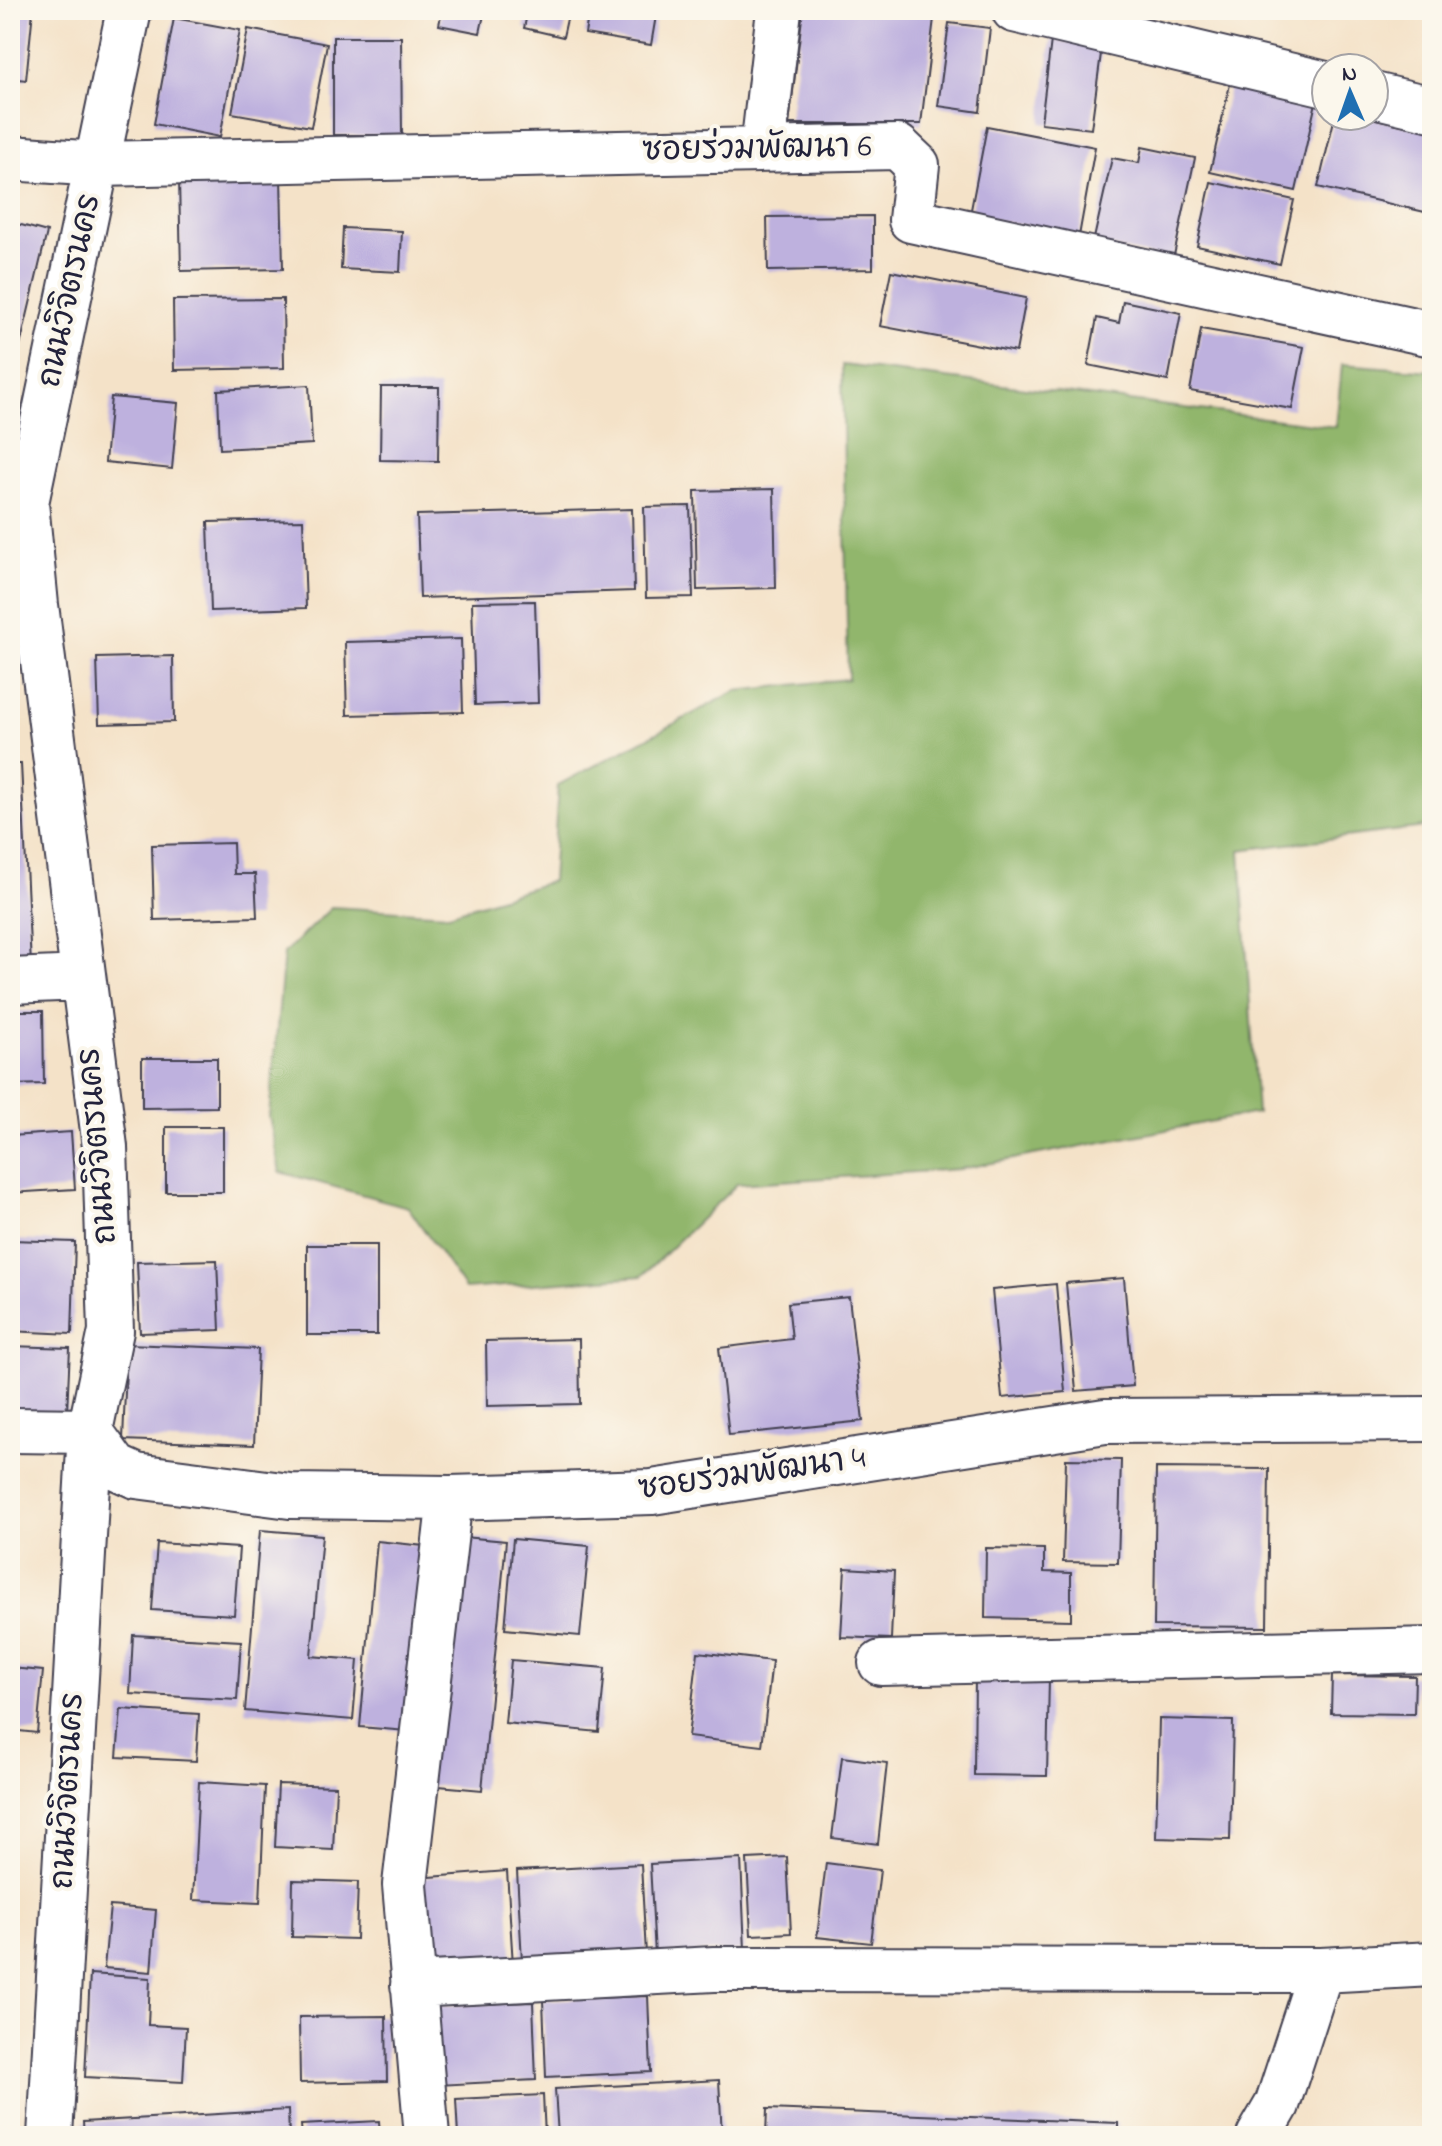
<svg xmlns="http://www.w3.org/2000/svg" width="1442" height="2146" font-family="'Indie Flower','Playpen Sans Thai',sans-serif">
<rect width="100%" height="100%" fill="#fbf7ec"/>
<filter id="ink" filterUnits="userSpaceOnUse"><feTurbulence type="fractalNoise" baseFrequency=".0125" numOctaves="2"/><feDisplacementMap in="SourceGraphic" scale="16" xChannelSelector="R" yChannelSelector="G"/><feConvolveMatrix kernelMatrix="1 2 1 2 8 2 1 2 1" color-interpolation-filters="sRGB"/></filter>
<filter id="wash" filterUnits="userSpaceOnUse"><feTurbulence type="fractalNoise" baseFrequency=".006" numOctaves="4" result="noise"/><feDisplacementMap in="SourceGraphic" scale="32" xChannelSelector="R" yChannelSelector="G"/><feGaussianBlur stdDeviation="1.8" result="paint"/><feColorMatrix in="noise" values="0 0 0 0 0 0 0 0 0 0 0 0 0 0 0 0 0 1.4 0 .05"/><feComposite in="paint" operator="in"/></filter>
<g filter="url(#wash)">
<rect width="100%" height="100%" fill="#f4e2c8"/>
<path fill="#91b66c" stroke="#5a6c54" stroke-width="2" d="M1342 364 1432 371V826L1240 850 1257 1113 960 1169 737 1184 642 1276 465 1289 408 1207 280 1172 269 1116 284 953 332 907 449 914 552 881 558 785 736 691 848 679 842 365 1336 427Z"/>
<g id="blocks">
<path fill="#beb1de" d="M10 10H33L26 80 10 78Z
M442 10H485L480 33 439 25Z
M528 10H569L563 37 524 28Z
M589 10H657L651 45 585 34Z
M803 10H935L921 124H789Z
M174 18 240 30 220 137 154 124Z
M949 23 990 28 980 112 938 106Z
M248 29 327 44 311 127 232 113Z
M333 37H401L402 135H333Z
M1051 40 1102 46 1091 129 1041 123Z
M1231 80 1317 98 1296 191 1210 172Z
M1335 116H1363L1432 132V200L1429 213 1318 187Z
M987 126 1095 147 1079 236 970 215Z
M1142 147 1195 158 1173 260 1093 243 1112 158 1139 163Z
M281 177 283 269 181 271 179 179Z
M1211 182 1294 200 1280 264 1197 246Z
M873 216V269L768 271 767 217Z
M10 222 47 232 20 346 10 343Z
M343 228 402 231 400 272 341 269Z
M891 271 1026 298 1016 352 880 326Z
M283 299 284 368 174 370 173 300Z
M1123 301 1181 313 1168 381 1088 365 1097 318 1119 323Z
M1201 329 1304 347 1292 409 1190 391Z
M309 385 312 444 220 449 218 390Z
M381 387H439L438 461 380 460Z
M111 397 178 403 172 469 105 462Z
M774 489 776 588 697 590 695 491Z
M690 506 693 597 646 598 644 507Z
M632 509 634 591 420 598 417 515Z
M303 520 306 608 211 611 208 522Z
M10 596H12L15 622H10Z
M535 601 538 703 475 705 472 602Z
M461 639 463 712 347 715 345 642Z
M173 656 174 722 99 724 97 658Z
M10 764H21L31 965 10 966Z
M233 843 234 874H255L257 917 154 920 152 845Z
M10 1011H43L44 1084 10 1085Z
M142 1058H217V1107L142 1108Z
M166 1127H223V1192H166Z
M71 1132 75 1189 10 1193V1136Z
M10 1240 75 1242 72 1334 10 1331Z
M307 1245H377V1335H307Z
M217 1260 220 1330 140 1333 137 1262Z
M1124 1278 1133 1386 1076 1391 1066 1283Z
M1056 1284 1065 1392 1002 1398 992 1290Z
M849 1297 863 1421 729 1435 719 1348 792 1339 788 1303Z
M579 1339 580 1404 487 1406 486 1341Z
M127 1344 258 1349 254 1445 123 1440Z
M10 1346 70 1348 67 1412 10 1410Z
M1066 1459 1121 1460 1118 1563 1063 1562Z
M1156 1468 1269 1469 1267 1627 1154 1626Z
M260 1530 322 1535 311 1656 358 1660 353 1720 245 1711Z
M452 1536 506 1541 482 1790 428 1785Z
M513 1539 589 1546 580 1636 505 1629Z
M377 1541 424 1546 407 1731 360 1727Z
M157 1543 239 1548 234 1615 152 1610Z
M986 1548 1044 1549V1572L1071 1573V1620L985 1618Z
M845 1568 894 1571 891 1639 841 1637Z
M133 1635 241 1641 237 1700 130 1694Z
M698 1652 772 1661 762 1746 688 1737Z
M511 1660 605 1668 599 1732 505 1723Z
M10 1668 43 1671 37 1733 10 1730Z
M1332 1675 1415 1676 1414 1714 1331 1713Z
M975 1676 1049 1677 1047 1776 974 1775Z
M121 1709 199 1714 196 1761 117 1757Z
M1159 1719 1233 1721 1230 1840 1156 1838Z
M842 1757 887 1763 878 1844 832 1838Z
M199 1782 265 1786 260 1903 193 1900Z
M278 1784 336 1786 333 1850 275 1847Z
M787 1857 791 1933 751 1935 747 1859Z
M741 1859 745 1950 655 1955 650 1864Z
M826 1863 880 1870 871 1943 817 1937Z
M641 1864 646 1954 522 1961 517 1871Z
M507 1871 513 1965 423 1971 417 1878Z
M293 1880 358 1882 356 1939 292 1937Z
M110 1906 156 1910 151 1972 104 1968Z
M90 1974 150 1978 148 2025 186 2027 183 2082 85 2077Z
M648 1996 651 2072 546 2077 543 2000Z
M533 2002 536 2080 437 2085 434 2006Z
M386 2016 387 2081 300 2083 299 2017Z
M719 2080 722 2136H558L555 2089Z
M543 2095 545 2136H458L456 2099Z
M767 2109 1118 2123V2136H766Z
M288 2110 289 2136H84L83 2122Z
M379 2121 380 2136H302L301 2125Z"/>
</g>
</g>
<g filter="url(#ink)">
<use href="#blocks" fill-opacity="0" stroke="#423f50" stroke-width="2"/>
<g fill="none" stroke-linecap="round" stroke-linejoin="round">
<g stroke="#423f50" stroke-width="48">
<path id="minor" d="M1014 10 1326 84
M1374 95 1432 109
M763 149 779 10
M10 158 98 164 898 147 917 165 911 220 1432 334
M10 981 83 978
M10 1430 90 1431
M90 1431 116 1467 136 1476 290 1496 450 1498 652 1492 1105 1421 1432 1419
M881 1663 1432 1650
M413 1985 714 1969 1321 1970 1432 1964
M50 2136 90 1431 111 1331 105 1147 36 605 26 503 129 10
M427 2136 405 1885 450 1498
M1259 2136 1277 2105 1321 1970"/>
</g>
<use href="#minor" stroke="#fff" stroke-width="44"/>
</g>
</g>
<g text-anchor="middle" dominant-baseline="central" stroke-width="8" stroke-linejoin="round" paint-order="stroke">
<g font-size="32" fill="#22223b" stroke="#fbf7ec">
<text transform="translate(757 150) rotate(-1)">ซอยร่วมพัฒนา 6</text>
<text transform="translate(71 291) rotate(-78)">ถนนวิจิตรนคร</text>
<text transform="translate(99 1146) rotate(-95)">ถนนวิจิตรนคร</text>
<text transform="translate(752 1475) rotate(-8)">ซอยร่วมพัฒนา 4</text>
<text transform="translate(69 1791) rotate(-87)">ถนนวิจิตรนคร</text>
</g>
</g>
<rect width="1442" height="2146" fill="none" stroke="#fbf7ec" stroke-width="40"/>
<g transform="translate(1350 92) rotate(358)"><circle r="38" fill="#fbf7ec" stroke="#a4a2a5" stroke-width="2"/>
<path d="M0-6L14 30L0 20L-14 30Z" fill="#1f6fb2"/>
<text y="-12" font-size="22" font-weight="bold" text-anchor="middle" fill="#22223b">N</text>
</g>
</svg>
